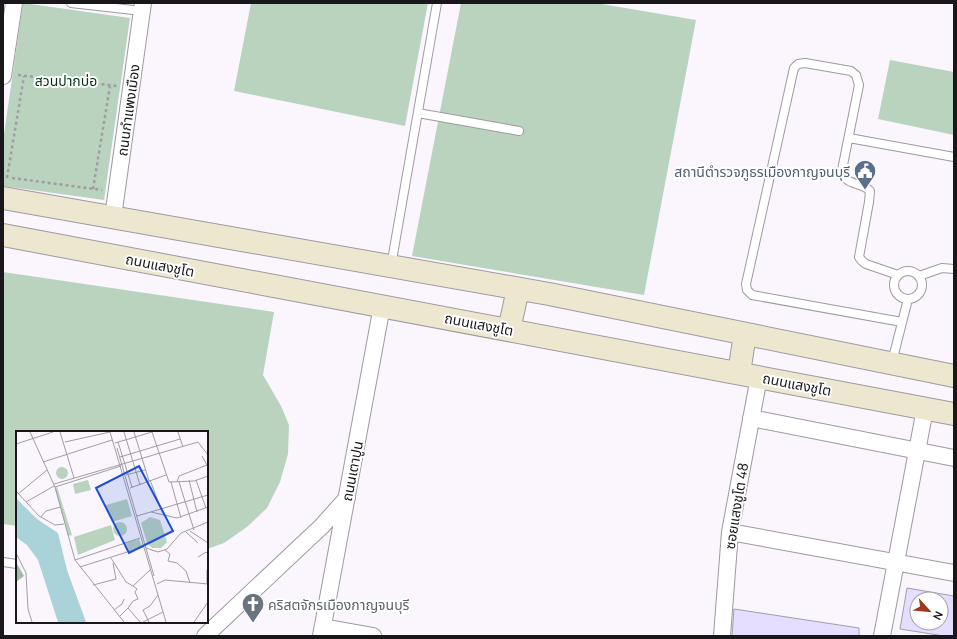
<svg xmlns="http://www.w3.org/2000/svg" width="957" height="639" font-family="Manrope,'Noto Sans Thai',sans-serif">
<rect width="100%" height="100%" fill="#fbf6fd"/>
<path fill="#b9d3bf" d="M23 3 130 18 104 200 3 186V141Z
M251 3H428L405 126 234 91Z
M461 3H596L696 20 644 295 412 256Z
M890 60 954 72V135L878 119Z
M3 272 274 312 263 375 281 406 289 425 288 454 280 482 267 508 247 527 224 543 207 549V432H17V526L3 524Z"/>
<path fill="#e5deff" stroke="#a09fa6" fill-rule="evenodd" d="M907 588 954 596V636H944L900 629ZM917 599H941V623H917Z
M734 609 859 628V636H732Z"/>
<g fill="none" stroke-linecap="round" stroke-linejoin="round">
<g stroke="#9e9aa0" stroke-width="10">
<path id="service" d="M71 3 142 11
M418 113 519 131
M849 138 954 157
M391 266 437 3
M894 285a14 14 0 1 1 28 0a14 14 0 1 1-28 0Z
M898 275 866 264 862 261 859 257 869 202 870 191C861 181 845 187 842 170L859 85 856 75 851 71 805 63 798 64 794 68 746 284 747 290 752 295 902 322
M919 276 942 268 954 269
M892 362 908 299
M3 562 17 564"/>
</g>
<g stroke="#9e9aa0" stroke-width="18">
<path id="minor" d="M3 76 14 3
M113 217 143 3
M751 418 954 458
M730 532 954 573
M323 627 373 636
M205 636 322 526 347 498
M321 636 382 306
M722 636 730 532 759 377
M882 636 925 409"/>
</g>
<g stroke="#9e9aa0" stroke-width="24">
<path id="secondary" d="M3 198 549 294 954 376
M3 235 954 414
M509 330 518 289
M739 373 745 334"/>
</g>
<path stroke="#a09ca2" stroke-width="2.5" stroke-dasharray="3 3" stroke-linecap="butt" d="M18 75 117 86
M7 178 24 76
M12 178 102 190
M93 189 110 86"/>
<use href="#service" stroke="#fff" stroke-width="8"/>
<use href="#minor" stroke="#fff" stroke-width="16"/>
<use href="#secondary" stroke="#ede7d0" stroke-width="22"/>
</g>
<defs>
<g id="civic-pin" transform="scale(1.15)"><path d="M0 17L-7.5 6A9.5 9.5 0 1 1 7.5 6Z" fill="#5c6f8a" stroke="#fff"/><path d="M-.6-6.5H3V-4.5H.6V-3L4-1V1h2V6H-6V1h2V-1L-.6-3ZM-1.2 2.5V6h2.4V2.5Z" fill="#fff"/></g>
<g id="church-pin" transform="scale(1.15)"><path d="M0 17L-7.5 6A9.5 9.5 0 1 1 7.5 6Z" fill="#6b7280" stroke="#fff"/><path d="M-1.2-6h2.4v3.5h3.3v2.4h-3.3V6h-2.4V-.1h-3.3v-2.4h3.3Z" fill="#fff"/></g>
</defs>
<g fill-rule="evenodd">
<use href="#civic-pin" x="865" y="171"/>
<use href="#church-pin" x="253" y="604"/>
</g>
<g text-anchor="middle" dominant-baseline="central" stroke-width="4" stroke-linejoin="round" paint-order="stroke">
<g font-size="14" fill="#003416" stroke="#fff">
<text x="66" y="80">สวนปากบ่อ</text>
</g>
<g font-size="14" fill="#19171a" stroke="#fff">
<text transform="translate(128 110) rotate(-82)">ถนนกำแพงเมือง</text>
<text transform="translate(160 265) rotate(11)">ถนนแสงชูโต</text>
<text transform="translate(479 324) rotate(11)">ถนนแสงชูโต</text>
<text transform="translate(797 384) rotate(11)">ถนนแสงชูโต</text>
<text transform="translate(352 471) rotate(-79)">ถนนเตาปูน</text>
<text transform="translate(736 506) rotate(-81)">ซอยแสงชูโต 48</text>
</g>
<g font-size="14" fill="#4e5e75" stroke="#fff" text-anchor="end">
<text x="850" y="171">สถานีตำรวจภูธรเมืองกาญจนบุรี</text>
</g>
<g font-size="14" fill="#5b616d" stroke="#fff" text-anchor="start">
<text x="268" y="604">คริสตจักรเมืองกาญจนบุรี</text>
</g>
</g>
<g transform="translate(16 431)">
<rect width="192" height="192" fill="#fbf6fd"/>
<path d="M40 42a6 6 0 1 1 12 0a6 6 0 1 1-12 0ZM72 49 75 59 59 63 57 53ZM41 56 56 104 52 105 39 57ZM111 68 116 85 96 91 90 74ZM134 86 144 89 151 111 145 117H136L131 112 125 92ZM97 98a7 7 0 1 1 14 0a7 7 0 1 1-14 0ZM95 94 99 109 62 124 58 106ZM123 108 126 116 113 120 110 112Z" fill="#b9d3bf"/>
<path d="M0 131 8 145 0 151Z" fill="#9fbca6"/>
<path d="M0 67 21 88 42 102 51 139 70 191H42L22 129 11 114 0 106Z" fill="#a9d2d9"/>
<path fill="none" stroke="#a19da2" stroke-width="1" d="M14 1 39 56 59 129 108 191M44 1 58 47M94 1 150 191M108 1 124 54M118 1 133 50M136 1 153 51 178 50 192 45M162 1 167 16M49 11 94 1M102 11 116 56M99 12 136 1M0 13 37 1M101 17 138 145M186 25 192 36M104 26 164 8M27 31 96 9M110 44 129 39M134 49 145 78M173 49 181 81M180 49 190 77M155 51 165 87M161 51 163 45 191 34M163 51 178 99M38 53 182 11 192 24M39 56 105 35M114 57 150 44M0 60 23 85 39 94 48 93M2 63 31 39M10 71 38 55M135 81 161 87 192 76M121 85 192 64M25 86 30 80 44 76M174 100 192 112M170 101 182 112M130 117 142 121 151 118 165 102 192 91M149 119 154 123 152 130 161 132 170 140 174 152M0 122 10 142 12 178 16 191M182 126 190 121 192 123M95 127 110 151 117 155 134 139M59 129 124 107M64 136 127 116M191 139V153M141 153 149 149 192 153M77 154 100 148 97 132M117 155 121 158 119 161 122 168 117 170 112 177 124 191M98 179 106 173 108 168M103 186 112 177M127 191 147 181M133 191 127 179 134 175 142 164M178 191 192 171"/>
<path fill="#1d4ed8" fill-opacity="0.15" stroke="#1d4ed8" stroke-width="2" d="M123 35 157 100 113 122 80 57Z"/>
<rect width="192" height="192" fill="none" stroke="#19171a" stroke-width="2"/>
</g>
<rect width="957" height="639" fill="none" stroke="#19171a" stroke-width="8"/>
<g transform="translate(929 611) rotate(117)"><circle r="19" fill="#ffffff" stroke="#a3a2a3"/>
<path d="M0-3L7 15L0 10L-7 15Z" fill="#9f361f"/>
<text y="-6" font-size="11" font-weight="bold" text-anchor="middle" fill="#19171a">N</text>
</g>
</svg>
